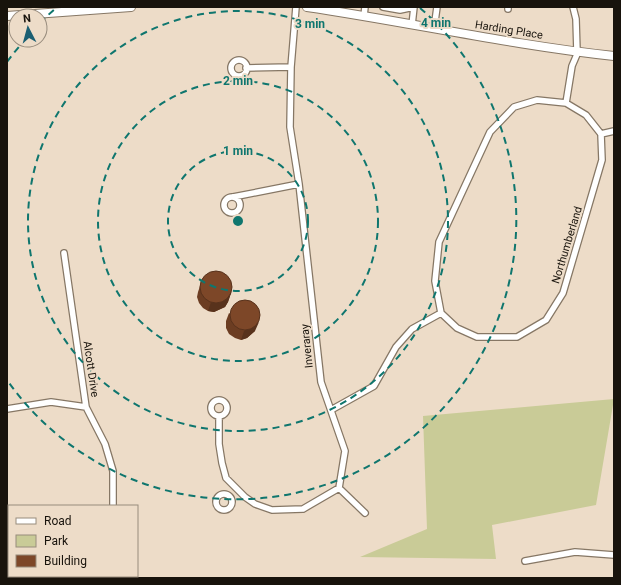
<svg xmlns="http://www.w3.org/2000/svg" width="621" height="585" font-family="Roboto,sans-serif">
<rect width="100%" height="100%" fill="#eddcc8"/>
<path fill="#c9cb97" d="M614 399 596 505 492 525 496 559 360 557 427 529 423 416Z"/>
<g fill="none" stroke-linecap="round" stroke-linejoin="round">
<g stroke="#867765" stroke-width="8">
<path id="minor" d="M383 7 400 10 414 7
M573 7 576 19 577 52
M508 9V7
M364 16 365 7
M412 25 414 7
M434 29 437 7
M231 68a8 8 0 1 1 16 0a8 8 0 1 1-16 0Z
M246 68 291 67
M537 100 566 103 586 115 601 134 602 160 563 293 546 320 517 337H477L457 328 441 313 435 281 439 242 490 132 514 107Z
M566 103 572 66 578 52
M601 134 614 131
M233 197 299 184
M224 205a8 8 0 1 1 16 0a8 8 0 1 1-16 0Z
M64 253 86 407 105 444 113 471V506
M211 408a8 8 0 1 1 16 0a8 8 0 1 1-16 0Z
M7 409 51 402 86 407
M331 410 374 386 396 347 412 329 441 313
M219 416V444L222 463 226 478 245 497 255 504 272 510 303 509 339 488 345 451 321 382 299 184 290 127 291 67 296 7
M339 488 365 513
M216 502a8 8 0 1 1 16 0a8 8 0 1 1-16 0Z
M525 561 575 552 614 555
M112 578V576"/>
</g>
<g stroke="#867765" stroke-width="10">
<path id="secondary" d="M307 7C409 22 511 45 614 56
M7 16 131 7"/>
</g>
<use href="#minor" stroke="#fff" stroke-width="5.5"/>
<use href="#secondary" stroke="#fff" stroke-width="8"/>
</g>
<path fill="#6c3d22" d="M201 283 231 293 228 302 225 307 214 312 208 311 203 308 199 303 197 297 198 292Z
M229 313 255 331 247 338 241 340 235 338 229 334 226 328V321Z"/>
<path fill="#58321c" d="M231 293 228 302 225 307 214 312 208 311 211 302Z
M259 322 255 331 247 338 241 340 244 331Z"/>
<path fill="#7d4728" stroke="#58321c" d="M200 287a16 16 0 1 1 32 0a16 16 0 1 1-32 0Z
M230 315a15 15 0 1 1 30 0a15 15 0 1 1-30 0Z"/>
<g fill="none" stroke="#0f766e" stroke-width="2" stroke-dasharray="7 5">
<circle cx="238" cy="221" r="70"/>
<circle cx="238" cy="221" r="140"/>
<circle cx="238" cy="221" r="210"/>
<path d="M7 62A280 280 0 0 1 24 41M40 23A280 280 0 0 1 56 8M420 8A280 280 0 1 1 7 380"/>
</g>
<g text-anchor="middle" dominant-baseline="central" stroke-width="4" stroke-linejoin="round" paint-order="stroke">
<g font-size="11" fill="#18130c" stroke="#eddcc8">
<text transform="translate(509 30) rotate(9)">Harding Place</text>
<text transform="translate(567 245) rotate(-73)">Northumberland</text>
<text transform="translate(307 346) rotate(-96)">Inveraray</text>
<text transform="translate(91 369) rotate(82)">Alcott Drive</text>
</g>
</g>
<circle cx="238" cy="221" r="6" fill="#0f766e" stroke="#eddcc8" stroke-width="2"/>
<g font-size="12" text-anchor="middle" font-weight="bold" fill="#0f766e" stroke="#eddcc8" stroke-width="4" stroke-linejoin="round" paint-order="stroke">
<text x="436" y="27">4 min</text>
<text x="310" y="28">3 min</text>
<text x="238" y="85">2 min</text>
<text x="238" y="155">1 min</text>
</g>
<rect width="621" height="585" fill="none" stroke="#18130c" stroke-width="16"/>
<rect x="8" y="505" width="130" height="72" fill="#eddcc8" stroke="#988c7d"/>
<rect x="16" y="518" width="20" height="6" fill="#ffffff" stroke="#988c7d"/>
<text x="44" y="525" font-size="12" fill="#18130c">Road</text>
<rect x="16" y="535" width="20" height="12" fill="#c9cb97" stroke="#988c7d"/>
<text x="44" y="545" font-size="12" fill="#18130c">Park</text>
<rect x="16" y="555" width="20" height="12" fill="#7d4728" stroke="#988c7d"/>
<text x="44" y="565" font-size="12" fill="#18130c">Building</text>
<g transform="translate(28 28) rotate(354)"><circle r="19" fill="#eddcc8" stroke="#988c7d"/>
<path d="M0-3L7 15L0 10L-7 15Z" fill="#1b5f72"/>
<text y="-6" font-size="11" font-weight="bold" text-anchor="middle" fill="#18130c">N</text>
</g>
</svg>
